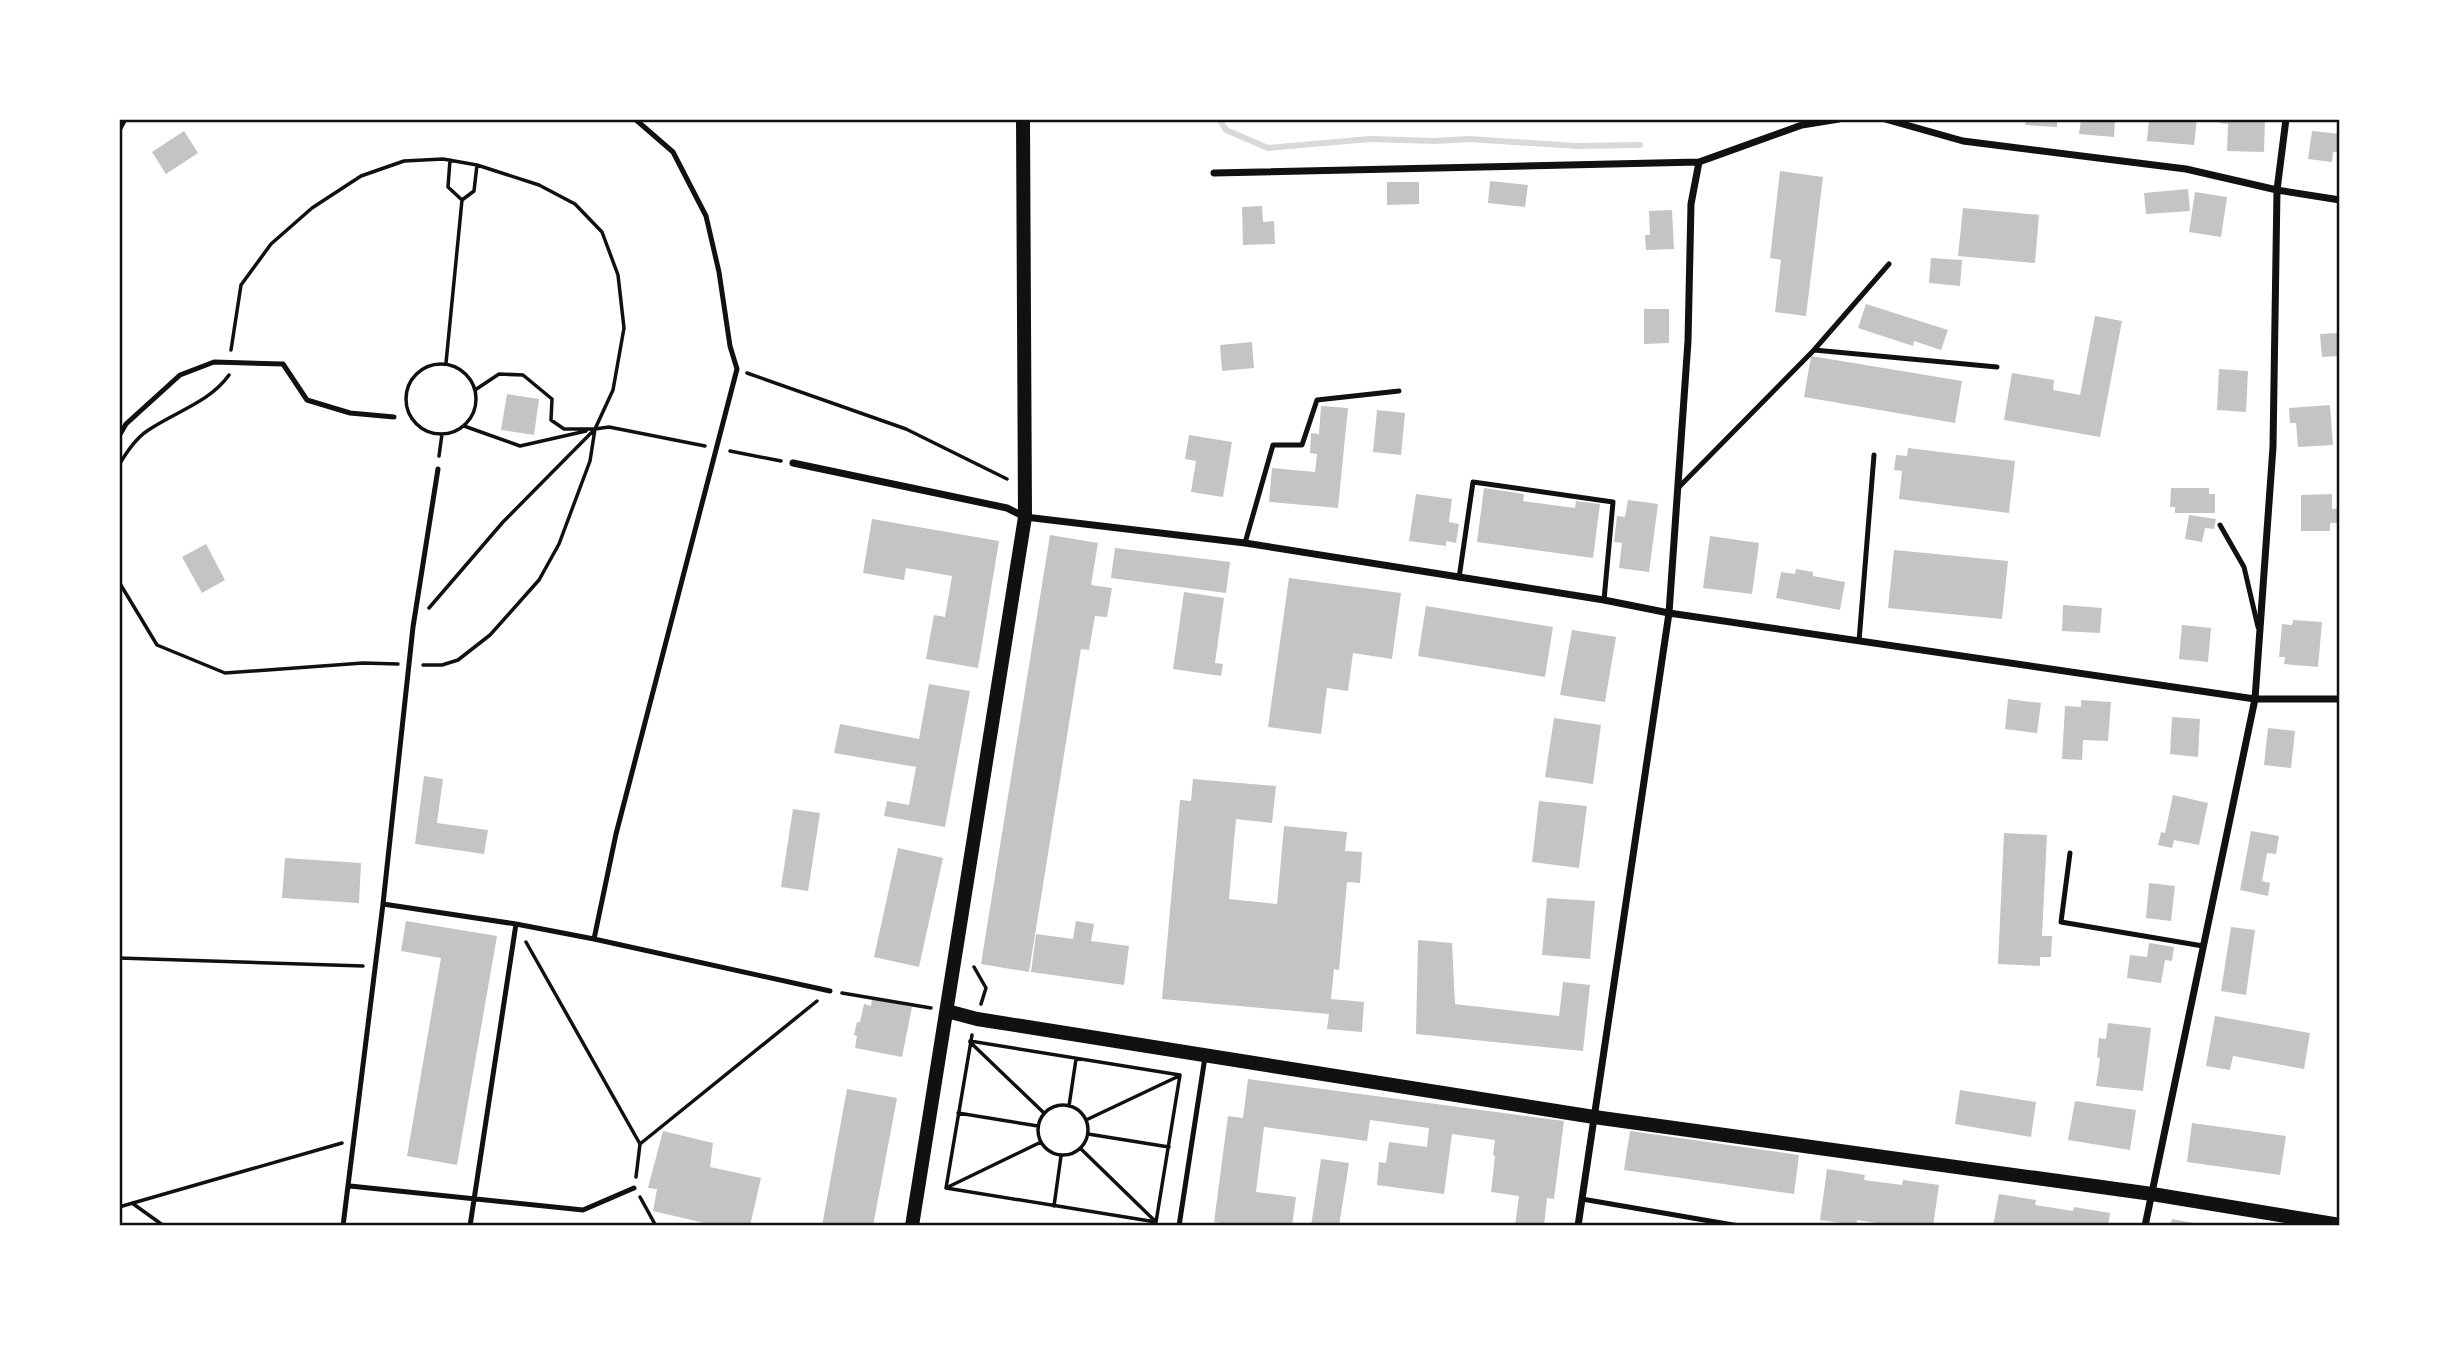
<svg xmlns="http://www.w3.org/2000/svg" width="2459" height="1345" font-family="Overpass,sans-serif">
<rect width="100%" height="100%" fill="#fff"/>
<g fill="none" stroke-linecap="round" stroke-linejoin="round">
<path stroke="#d9d9d9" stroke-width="6" d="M1219 119 1226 130 1268 148 1370 139 1435 141 1469 139 1577 146 1640 145"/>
</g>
<path fill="#c4c4c4" d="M2026 119H2057V127L2025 125Z
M2081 119H2115L2114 137 2079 134Z
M2149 119H2197L2194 145 2147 141Z
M2220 119H2265L2264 152 2227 151 2228 124 2219 123Z
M184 131 198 153 166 174 152 152Z
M2312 131 2340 134 2339 152H2333L2332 162 2308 159Z
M1780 171 1823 177 1806 316 1775 312 1781 260 1770 258Z
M1490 181 1528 185 1525 207 1488 203Z
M1387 182H1419V204L1387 205Z
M2188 189 2190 211 2146 214 2144 193Z
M2195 192 2227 197 2221 237 2189 232Z
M1262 206 1263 222 1274 221 1275 244 1243 245 1242 207Z
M1963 208 2039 215 2035 263 1958 256Z
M1672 210 1674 249 1646 250 1645 235H1650L1649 211Z
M1931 258 1962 260 1960 286 1929 283Z
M1866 304 1948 330 1941 350 1914 341 1913 346 1858 328Z
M1644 309H1669V343L1644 344Z
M2095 316 2122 321 2100 437 2004 420 2012 373 2054 380 2053 390 2080 395Z
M2340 333V356L2322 357 2320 334Z
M1252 342 1254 368 1222 371 1220 345Z
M1811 356 1962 381 1955 423 1804 397Z
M2219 369 2248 371 2246 412 2217 410Z
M507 394 539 399 534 435 501 430Z
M2330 405 2333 445 2298 447 2296 423H2290L2289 408Z
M1321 406 1348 408 1338 508 1269 502 1272 468 1315 472 1317 454 1310 453 1311 433 1319 434Z
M1377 410 1405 413 1401 455 1373 452Z
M1189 435 1232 442 1223 497 1191 492 1196 461 1185 459Z
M1908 448 2015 461 2009 513 1899 499 1902 471 1894 470 1896 455 1907 456Z
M1484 488 1524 494 1523 501 1575 508 1576 501 1600 504 1593 558 1477 542Z
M2171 488H2209V494H2215V513H2175V507H2170Z
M1416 494 1452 499 1449 522 1459 524 1456 543 1446 541V546L1409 541Z
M2332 494V509L2340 508V523H2330V531H2301V495Z
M1628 500 1658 504 1649 572 1619 568 1622 543 1614 542 1617 516 1625 517Z
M2189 515 2216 519 2214 529 2205 528 2202 542 2185 539Z
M872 519 999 541 978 668 926 659 934 615 945 617 952 576 906 568 904 580 863 573Z
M1050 535 1098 543 1091 585 1112 588 1107 617 1095 616 1089 650 1081 649 1029 972 981 964Z
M1710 536 1759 543 1752 594 1703 588Z
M206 544 225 580 202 593 182 557Z
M1115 548 1230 562 1226 593 1111 578Z
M1894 550 2008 561 2002 619 1888 608Z
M1796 569 1813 572V576L1845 582 1840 610 1776 598 1781 572 1795 574Z
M1289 578 1401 593 1392 659 1353 653 1348 691 1327 688 1321 734 1268 727Z
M1184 592 1224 598 1215 663 1223 664 1221 676 1173 669Z
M2063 605 2102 608 2100 633 2062 631Z
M1426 606 1553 627 1545 677 1418 656Z
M2293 620 2322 622 2318 667 2284 664 2285 657H2279L2282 624 2292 625Z
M2182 625 2211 628 2208 662 2179 659Z
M1572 630 1616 637 1605 702 1560 695Z
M929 684 970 691 945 827 884 816 887 801 909 805 916 767 834 753 840 724 919 739Z
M2008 699 2041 703 2037 733 2005 729Z
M2081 700 2111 702 2108 741 2083 740 2082 760 2062 759 2065 706 2081 707Z
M2172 717 2200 719 2198 757 2170 754Z
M1554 718 1601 725 1593 784 1545 777Z
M2268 728 2295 731 2291 768 2264 765Z
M424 776 443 779 437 823 488 830 484 854 415 844Z
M1193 779 1276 786 1272 823 1236 819 1229 899 1277 904 1284 826 1347 832 1345 851 1362 852 1360 883 1347 882 1339 970 1334 969 1331 999 1364 1002 1362 1032 1327 1029 1329 1014 1162 999 1180 800 1191 801Z
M2173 795 2208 803 2199 845 2174 840 2172 848 2158 845 2161 832 2165 833Z
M1539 801 1587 806 1579 868 1532 862Z
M793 809 820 813 808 891 781 887Z
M2251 831 2279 836 2276 854 2267 853 2262 881 2270 883 2268 896 2240 890Z
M2004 833 2047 835 2042 936H2052L2051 957H2040V966L1998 964Z
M898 848 943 858 919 967 874 957Z
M285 858 361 863 359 903 282 898Z
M2149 883 2175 886 2171 921 2146 918Z
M1547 898 1595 901 1590 959 1542 955Z
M406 921 497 936 457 1165 407 1156 441 958 401 951Z
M1076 921 1094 924 1091 941 1129 946 1124 985 1031 972 1036 934 1073 939Z
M2231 927 2255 930 2246 995 2221 991Z
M1418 940 1452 943 1455 1004 1559 1016 1563 982 1590 985 1583 1051 1416 1034Z
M2149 943 2174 947 2172 961 2165 960 2161 983 2127 978 2130 955 2147 957Z
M872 999 912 1007 902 1057 855 1048 857 1036 854 1035 857 1022H860L864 1004 871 1006Z
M2215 1016 2310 1033 2304 1069 2233 1056 2230 1070 2206 1066Z
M2108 1023 2151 1028 2143 1091 2096 1086 2100 1058 2097 1057 2099 1038 2106 1039Z
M1248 1079 1564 1121 1554 1199 1547 1198 1544 1226H1515L1519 1196 1491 1192 1495 1156 1493 1155 1495 1140 1452 1134 1444 1194 1377 1185 1379 1162 1386 1163 1389 1142 1427 1147 1429 1128 1370 1120 1367 1141 1264 1127 1256 1192 1296 1197 1292 1226H1243L1214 1222 1228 1116 1243 1118Z
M847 1089 897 1098 873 1226H822Z
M1960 1090 2036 1102 2031 1137 1955 1124Z
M2075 1101 2136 1110 2130 1150 2068 1140Z
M2192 1123 2286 1136 2280 1175 2187 1162Z
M663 1131 713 1143 710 1167 761 1178 750 1226H717L653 1211 657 1189 648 1188Z
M1630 1131 1799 1155 1794 1194 1624 1170Z
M1321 1159 1349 1163 1339 1226H1311Z
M1827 1169 1865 1175 1864 1180 1902 1185 1903 1180 1939 1185 1933 1226H1897L1857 1220 1856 1225 1820 1220Z
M1999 1194 2036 1200 2035 1205 2073 1211 2074 1207 2110 1213 2108 1226H1993Z
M2172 1219 2205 1225V1226H2170Z"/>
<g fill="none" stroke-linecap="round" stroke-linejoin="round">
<path stroke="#111" stroke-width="3.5" d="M450 160 448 187 462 200
M231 350 241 285 271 244 312 208 361 176 404 161 443 159 477 165 539 185 575 204 602 232 618 275 624 328 613 390 595 429 590 461 559 544 539 580 490 635 458 660 442 665H423
M446 363 462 200 474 191 477 165
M406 399a35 35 0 1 1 70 0a35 35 0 1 1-70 0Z
M747 373 906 429 1007 479
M475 390 499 374 523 375 552 399 551 420 564 429H595
M464 426 520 446 586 431
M730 451 781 461
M439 456 442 434
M119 465C126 453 135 439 147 431 174 412 209 403 229 375
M119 582 157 645 225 673 363 663 398 664
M429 608 503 522 595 429 609 427 705 446
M526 942 640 1144
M119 958 363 966
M974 967 986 988 981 1004
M842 993 931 1008
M972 1035 946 1188 1156 1222
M970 1041 1180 1075 1156 1222
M970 1042 1044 1113
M1038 1130a25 25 0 1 1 50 0a25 25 0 1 1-50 0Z
M1069 1106 1076 1059
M958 1113 1038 1126
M1086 1120 1179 1076
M1088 1134 1169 1147
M1080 1148 1155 1221
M636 1177 640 1144 817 1001
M948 1187 1041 1142
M640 1197 656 1226
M132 1203 164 1226
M1054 1206 1061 1156
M119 1207 342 1143"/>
<path stroke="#111" stroke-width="5" d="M1814 350 1889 264
M119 436 126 424 180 375 214 362 283 364 307 400 350 413 394 417
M1679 487 1814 350 1997 367
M2220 525 2244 567 2258 627
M1245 543 1273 445H1302L1317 400 1399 391
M1459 578 1473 482 1613 502 1604 600
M1859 641 1874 455
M2070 853 2061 922 2203 946
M383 904 413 627 438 469
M594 939 616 834 737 369 730 346 719 272 706 216 673 152 635 119
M350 1186 583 1210 634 1188
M1582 1199 1739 1226
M343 1226 383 904 516 924 594 939 830 991
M470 1226 516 924
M1179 1226 1205 1057"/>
<path stroke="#111" stroke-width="7" d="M1885 119 1963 141 2186 169 2277 190 2340 200
M119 128 124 119
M1214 173 1699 162 1802 125 1839 119
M793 463 1007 508 1025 517 1245 543 1604 600 1669 613 2255 699H2340
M1578 1226 1669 613 1688 341 1691 204 1699 162
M2145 1226 2255 699 2273 447 2277 190 2286 119"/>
<path stroke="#111" stroke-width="14" d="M947 1011 977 1019 1594 1117 2152 1194 2340 1225
M912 1226 1025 517 1023 119"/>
</g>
<rect width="2459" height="1345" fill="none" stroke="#ffffff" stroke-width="242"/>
<rect x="121" y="121" width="2217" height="1103" fill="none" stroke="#111" stroke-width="2.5"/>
</svg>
